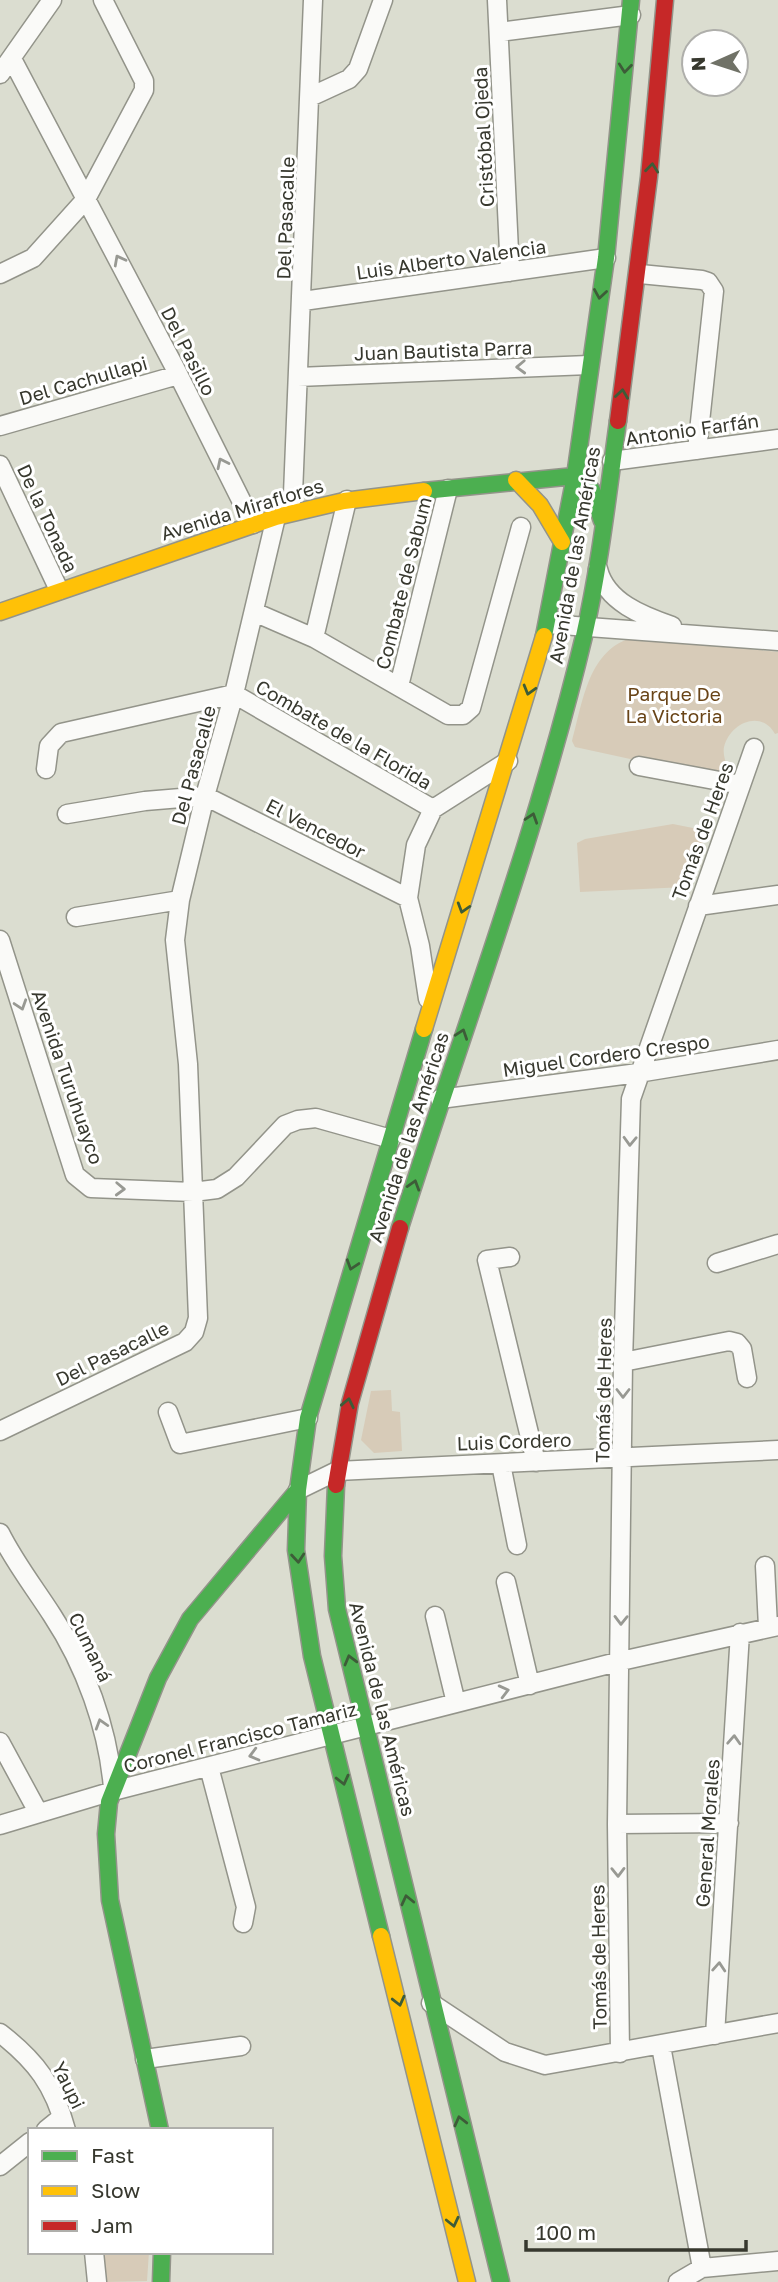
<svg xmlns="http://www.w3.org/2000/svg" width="778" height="2282" font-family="'Golos Text',sans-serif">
<rect width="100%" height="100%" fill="#dbddd0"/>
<path fill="#d7cbb8" d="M635 637 778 652V733L775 734C761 709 730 723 724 747 722 759 730 766 727 780L575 747 572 741C583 702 588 648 635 637Z
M673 824 708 831 685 887 580 892 577 843 585 839Z
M391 1390 392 1411 400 1412 402 1451 374 1453 361 1440 371 1391Z
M102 2252H149L147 2281 105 2282Z"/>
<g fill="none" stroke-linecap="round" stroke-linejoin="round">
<g stroke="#93948a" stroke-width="21">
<path id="street" d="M497 0 510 272
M499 32 631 15
M12 59 174 366 253 524
M0 74 52 0
M310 97 349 79 358 69 383 0
M0 274 33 258 86 199 144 90V81L103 0
M640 274 702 280 708 282 714 291 697 450
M303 301 606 258
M298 377 589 365
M0 426 178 375
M612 461 778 439
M0 465 59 590
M598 569C606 602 643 616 672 626
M254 612 314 638 448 715H463L471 708 521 527
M548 624 778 641
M314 638 347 500
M399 686 448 489
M639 766 741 785
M46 769 49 746 61 733 234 694 433 809
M433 809 508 761
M67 814 145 801 205 796 408 898
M698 906 778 895
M76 917 180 900
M0 940 75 1175 91 1188 193 1192 217 1189 236 1177 285 1125 298 1120 316 1118 391 1139
M428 999 420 946 408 898 416 845 433 809
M440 1099 638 1073 778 1050
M510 1257 487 1260 536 1462
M717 1263 778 1244
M623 1362 729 1341 737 1343 742 1349 747 1378
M168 1412 180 1444 308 1418
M0 1431 185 1342 194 1332 198 1318 188 1064 175 940 180 900 205 796 234 694 276 517 291 501 293 494 313 0
M501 1464 517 1545
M298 1490 337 1471 778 1450
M0 1533C15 1563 34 1587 52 1615 85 1665 108 1728 113 1788
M765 1566 768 1627
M506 1582 530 1685
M435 1616 456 1703
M0 1742 38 1812
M209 1767 246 1907 243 1923
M617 1824 729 1823
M0 1825 113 1791 331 1735 621 1661 778 1626
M431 2003 505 2052 545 2065 778 2023
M0 2033C36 2061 54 2085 66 2130
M715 2035 740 1633
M661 2046 702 2268
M620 2053 617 1824 623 1362 631 1099 754 748
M145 2059 241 2046
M46 2130 62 2117
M0 2166 30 2142
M94 2252 97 2282
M678 2282 702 2268 778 2261"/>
</g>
<g stroke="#93948a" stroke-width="19">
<path id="fast" d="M424 491 575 476 592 490 602 521
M544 636 575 476 606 258 631 0
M400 1228C462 1032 536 837 584 636 600 566 608 493 618 421
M336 1485 333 1556 337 1609 501 2282
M381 1936 312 1656 296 1550 298 1490 308 1418 424 1029
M160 2130 110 1900 106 1834 109 1802 158 1678 190 1619 298 1490
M161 2282 162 2252"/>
</g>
<g stroke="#93948a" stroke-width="19">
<path id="slow" d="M516 480 540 505 562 542
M0 612 276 517 344 501 424 491
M424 1029 544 636
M381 1936 467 2282"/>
</g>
<g stroke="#93948a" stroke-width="19">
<path id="jam" d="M618 421 649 177 665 0
M336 1485 350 1403 400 1228"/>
</g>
<use href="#street" stroke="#fafaf8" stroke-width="18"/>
<use href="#fast" stroke="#4caf50" stroke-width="16"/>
<use href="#slow" stroke="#ffc107" stroke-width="16"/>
<use href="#jam" stroke="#c62828" stroke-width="16"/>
</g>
<defs><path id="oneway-chevron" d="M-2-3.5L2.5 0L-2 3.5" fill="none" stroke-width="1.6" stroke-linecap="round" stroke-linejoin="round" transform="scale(1.75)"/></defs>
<g stroke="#3d5c38">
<use href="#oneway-chevron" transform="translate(625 68) rotate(96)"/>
<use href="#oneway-chevron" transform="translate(652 168) rotate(-84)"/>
<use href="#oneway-chevron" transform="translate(600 294) rotate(99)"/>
<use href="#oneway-chevron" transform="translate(622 394) rotate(-82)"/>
<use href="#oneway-chevron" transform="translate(529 690) rotate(106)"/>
<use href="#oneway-chevron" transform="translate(532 818) rotate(-72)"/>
<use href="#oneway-chevron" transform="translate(463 908) rotate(107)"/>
<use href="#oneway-chevron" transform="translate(462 1034) rotate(-71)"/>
<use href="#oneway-chevron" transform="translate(414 1185) rotate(-73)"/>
<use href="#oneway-chevron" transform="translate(352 1265) rotate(108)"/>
<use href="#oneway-chevron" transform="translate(348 1403) rotate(-78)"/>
<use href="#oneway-chevron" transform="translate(298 1558) rotate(85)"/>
<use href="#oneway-chevron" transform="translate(350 1660) rotate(-105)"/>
<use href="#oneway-chevron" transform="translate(343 1780) rotate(76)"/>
<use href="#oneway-chevron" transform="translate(407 1900) rotate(-103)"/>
<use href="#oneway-chevron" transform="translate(399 2001) rotate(76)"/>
<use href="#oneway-chevron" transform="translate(460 2121) rotate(-104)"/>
<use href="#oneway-chevron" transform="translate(453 2222) rotate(77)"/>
</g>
<g stroke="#989993">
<use href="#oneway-chevron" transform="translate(119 260) rotate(-118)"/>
<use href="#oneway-chevron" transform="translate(521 367) rotate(178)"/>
<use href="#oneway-chevron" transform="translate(222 463) rotate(-116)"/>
<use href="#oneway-chevron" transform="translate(21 1005) rotate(72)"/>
<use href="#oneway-chevron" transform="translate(630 1141) rotate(92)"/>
<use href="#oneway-chevron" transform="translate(120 1189) rotate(2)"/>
<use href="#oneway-chevron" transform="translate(623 1393) rotate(90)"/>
<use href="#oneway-chevron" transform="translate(621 1620) rotate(91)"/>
<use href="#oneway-chevron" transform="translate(504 1691) rotate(-14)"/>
<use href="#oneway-chevron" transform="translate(101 1724) rotate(-107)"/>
<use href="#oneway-chevron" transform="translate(734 1740) rotate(-87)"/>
<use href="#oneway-chevron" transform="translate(254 1755) rotate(165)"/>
<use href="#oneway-chevron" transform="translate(618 1872) rotate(89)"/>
<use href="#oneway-chevron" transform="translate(719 1967) rotate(-86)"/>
</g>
<g text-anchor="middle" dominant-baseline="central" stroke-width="6" stroke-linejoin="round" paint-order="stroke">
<g font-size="19" fill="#37382e" stroke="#fff">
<text transform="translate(483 137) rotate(-93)">Cristóbal Ojeda</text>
<text transform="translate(285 218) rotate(-88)">Del Pasacalle</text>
<text transform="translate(451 259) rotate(-8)">Luis Alberto Valencia</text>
<text transform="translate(443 350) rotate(-2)">Juan Bautista Parra</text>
<text transform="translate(189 351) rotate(63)">Del Pasillo</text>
<text transform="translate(83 380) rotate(-16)">Del Cachullapi</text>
<text transform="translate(692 429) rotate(-8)">Antonio Farfán</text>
<text transform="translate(242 509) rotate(-17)">Avenida Miraflores</text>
<text transform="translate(48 518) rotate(65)">De la Tonada</text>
<text transform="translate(574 555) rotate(-80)">Avenida de las Américas</text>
<text transform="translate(403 583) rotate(-76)">Combate de Sabum</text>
<text transform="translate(344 734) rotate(30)">Combate de la Florida</text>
<text transform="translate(193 765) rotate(-75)">Del Pasacalle</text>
<text transform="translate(316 828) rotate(27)">El Vencedor</text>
<text transform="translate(702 831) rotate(-70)">Tomás de Heres</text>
<text transform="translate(606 1055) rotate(-8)">Miguel Cordero Crespo</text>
<text transform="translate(68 1077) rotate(71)">Avenida Turuhuayco</text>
<text transform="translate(408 1137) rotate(-72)">Avenida de las Américas</text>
<text transform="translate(112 1353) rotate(-26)">Del Pasacalle</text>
<text transform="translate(603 1390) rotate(-89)">Tomás de Heres</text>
<text transform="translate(514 1441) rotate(-2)">Luis Cordero</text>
<text transform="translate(91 1647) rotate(64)">Cumaná</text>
<text transform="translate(383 1709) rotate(76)">Avenida de las Américas</text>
<text transform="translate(240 1737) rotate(-14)">Coronel Francisco Tamariz</text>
<text transform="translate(707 1833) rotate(-86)">General Morales</text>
<text transform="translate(598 1957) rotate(-91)">Tomás de Heres</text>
<text transform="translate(69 2085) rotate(64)">Yaupi</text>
</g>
<g font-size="19" fill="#694417" stroke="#fff">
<text x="674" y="693">Parque De<tspan x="674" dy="22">La Victoria</tspan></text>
</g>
</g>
<rect x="28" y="2128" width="245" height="126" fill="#ffffff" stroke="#afafab" stroke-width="2"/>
<rect x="42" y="2151" width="35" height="10" fill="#4caf50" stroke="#afafab" stroke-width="2"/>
<text x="91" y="2163" font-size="21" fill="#37382e">Fast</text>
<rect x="42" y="2186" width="35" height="10" fill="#ffc107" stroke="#afafab" stroke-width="2"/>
<text x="91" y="2198" font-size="21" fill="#37382e">Slow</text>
<rect x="42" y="2221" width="35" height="10" fill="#c62828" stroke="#afafab" stroke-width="2"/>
<text x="91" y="2233" font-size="21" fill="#37382e">Jam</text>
<g transform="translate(715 63) rotate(267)"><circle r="33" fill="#ffffff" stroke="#afafab" stroke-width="2"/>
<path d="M0-5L12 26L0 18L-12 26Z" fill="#707267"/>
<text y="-10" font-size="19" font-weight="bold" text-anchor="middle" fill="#37382e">N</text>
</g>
<path d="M526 2240v10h220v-10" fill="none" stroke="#37382e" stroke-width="3.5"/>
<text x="536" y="2240" font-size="21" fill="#37382e" stroke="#ffffff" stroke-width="5" paint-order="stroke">100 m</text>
</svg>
